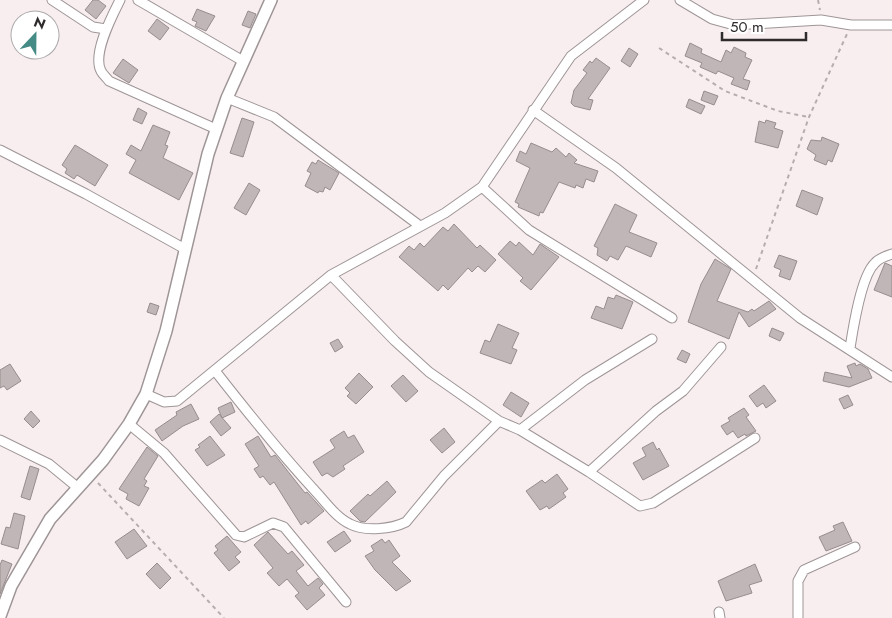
<svg xmlns="http://www.w3.org/2000/svg" width="892" height="618" font-family="Jost,sans-serif">
<rect width="100%" height="100%" fill="#f8eeef"/>
<path fill="#c0b6b7" stroke="#968d8e" d="M93 0H98L106 6 96 19 85 10Z
M197 9 215 16 206 31 195 26 197 22 192 20Z
M248 11 256 14 250 28 242 25Z
M157 19 169 28 160 40 148 31Z
M690 43 702 49 701 53 721 62 726 50 731 53 734 47 746 53 745 57 752 60 743 79 750 81 747 90 731 84 734 78 718 71 716 74 700 67 702 63 685 56Z
M629 48 638 54 630 67 621 61Z
M596 58 610 68 588 99 593 100 590 110 574 106 571 103 574 90 587 73 583 70 590 61 592 63Z
M123 59 138 70 129 83 113 73Z
M704 91 718 96 714 105 701 100Z
M689 99 705 106 701 114 686 107Z
M138 108 147 113 142 124 133 120Z
M242 118 254 122 243 157 230 153Z
M766 120 776 123 774 128 783 131 778 148 755 142 759 121 765 123Z
M153 125 170 132 165 145 168 146 163 158 193 173 179 200 129 173 136 160 126 154 131 145 141 151Z
M822 137 839 144 832 162 828 160 826 165 814 160 816 155 807 149 811 140 821 141Z
M531 143 552 152 556 148 566 157 569 153 577 160 574 163 598 171 594 182 586 179 583 188 576 185 575 188 559 182 543 213 540 212 539 216 518 207 519 204 515 202 530 168 516 161 520 151 526 154Z
M75 145 108 165 95 186 77 175 74 179 65 173 67 169 62 165Z
M318 160 339 173 330 190 325 187 323 192 319 191 318 193 305 186 311 173 307 171 312 162 316 164Z
M249 183 260 190 246 215 234 208Z
M802 190 823 198 817 215 796 206Z
M615 204 637 215 629 232 657 243 651 257 626 246 618 260 610 256 607 261 597 255 598 248 594 246Z
M454 224 477 248 480 245 496 260 485 272 478 266 472 272 468 268 448 290 443 285 438 291 399 257 409 246 414 250 420 243 424 247 443 227 448 231Z
M510 241 516 246 519 242 533 255 540 244 559 257 531 290 520 281 523 278 498 254Z
M779 255 797 261 790 280 779 276 781 270 774 267Z
M715 259 731 269 717 301 748 312 752 309 754 311 769 301 776 309 749 327 739 312 729 339 688 322 701 284Z
M885 263 892 266V297L874 290Z
M616 295 633 302 622 329 591 318 596 306 604 309 608 297 614 299Z
M150 303 159 306 156 315 147 312Z
M498 324 519 333 512 348 517 350 511 364 480 353 485 340 490 342Z
M772 328 784 333 780 341 769 336Z
M338 339 343 347 335 352 330 343Z
M682 350 690 354 686 363 677 359Z
M855 363 856 366 860 364 868 369 872 378 849 387 823 381 825 372 852 378 847 366Z
M10 364 21 381 7 390 4 386 0 388V370Z
M359 373 373 387 356 404 347 396 350 393 345 388Z
M403 375 418 391 406 402 391 386Z
M764 385 776 401 766 408 763 403 757 407 749 396Z
M511 392 529 403 521 417 503 405Z
M848 395 853 405 844 409 839 399Z
M231 402 235 412 222 418 218 408Z
M191 404 199 419 183 426 162 441 155 430 177 415 176 412Z
M744 408 749 415 746 417 756 431 746 436 745 434 738 438 733 431 727 435 721 426 730 421 728 418Z
M31 411 40 421 33 428 24 419Z
M219 414 231 428 221 436 210 422Z
M444 428 455 442 442 453 430 440Z
M344 431 348 438 354 435 364 452 343 466 345 469 333 477 327 473 322 476 313 462 335 448 330 440Z
M210 436 225 455 207 466 195 450 200 447 198 445Z
M258 436 271 457 275 455 305 493 307 492 324 511 308 524 306 521 301 525 274 482 270 485 263 476 260 478 254 469 259 466 245 444Z
M653 442 657 450 659 448 669 466 643 480 633 463 646 456 642 448Z
M147 447 158 456 144 479 147 481 144 486 149 488 139 506 126 499 128 494 119 489Z
M30 466 39 469 30 500 21 497Z
M557 474 568 489 563 493 566 497 549 509 547 506 540 510 526 491 542 480 545 483Z
M387 481 396 492 365 522 360 521 350 511 368 494 370 496Z
M14 513 25 516 18 549 1 544 6 527 10 528Z
M843 522 852 541 826 551 819 537 835 530 833 526Z
M134 529 147 546 127 559 115 542Z
M344 531 351 541 335 552 327 542Z
M268 532 288 554 292 551 304 565 296 571 308 586 318 578 323 584 319 588 325 595 307 610 295 596 299 593 287 579 279 586 267 573 273 568 254 545Z
M227 536 241 552 235 557 240 562 229 571 214 553 218 550 215 546Z
M382 539 385 543 389 540 400 556 392 562 411 581 396 591 375 570 365 556 374 551 371 546Z
M2 560 12 564 0 594V565Z
M157 563 171 578 160 589 146 574Z
M755 564 762 581 749 585 752 593 726 601 718 581Z"/>
<g fill="none" stroke-linecap="round" stroke-linejoin="round">
<g stroke="#9e9596" stroke-width="11">
<path id="minor" d="M52 0 93 27 106 29
M120 0C112 16 92 54 101 71 103 75 107 78 109 81L216 129
M138 0 243 61
M680 0 712 19 734 25 821 20 851 25H892
M227 98 274 117 420 226
M533 110 616 168 800 318 892 377
M0 150 86 194 185 249
M482 187 529 230 672 318
M331 275 395 341 429 372 499 421 520 430 589 472 640 506 653 503 755 438
M850 348C853 329 861 276 875 263 879 258 886 256 892 254
M216 372C248 413 281 454 317 493 327 504 337 518 350 524 365 532 392 529 406 522L444 476 499 421
M146 394 164 402 177 401 331 275 445 213 482 187 571 56 644 0
M129 424 164 453 236 535 244 537 273 523 284 527 346 602
M520 430 585 380 652 339
M0 440 49 464 77 487
M589 472 656 411 683 391 721 347
M719 612 720 618
M798 618V581L804 570 855 547"/>
</g>
<g stroke="#9e9596" stroke-width="14">
<path id="tertiary" d="M0 616 11 586 50 519 103 460 129 424 146 394 166 331 208 154 227 98 271 0"/>
</g>
<path stroke="#b5adae" stroke-width="2" stroke-dasharray="4 4" stroke-linecap="butt" d="M818 0 820 10
M659 48 725 91 778 111 809 117
M756 269 809 117 847 34
M98 483 224 618"/>
<use href="#minor" stroke="#fff" stroke-width="9"/>
<use href="#tertiary" stroke="#fff" stroke-width="11"/>
</g>
<g transform="translate(35 35) rotate(22)"><circle r="24" fill="#ffffff" stroke="#acaaab"/>
<path d="M0-4L9 19L0 12L-9 19Z" fill="#458b85"/>
<text y="-8" font-size="14" font-weight="bold" text-anchor="middle" fill="#2f2b2c">N</text>
</g>
<path d="M722 32v8h84v-8" fill="none" stroke="#2f2b2c" stroke-width="2.5"/>
<text x="730" y="32" font-size="15" fill="#2f2b2c" stroke="#ffffff" stroke-width="4" paint-order="stroke">50 m</text>
</svg>
